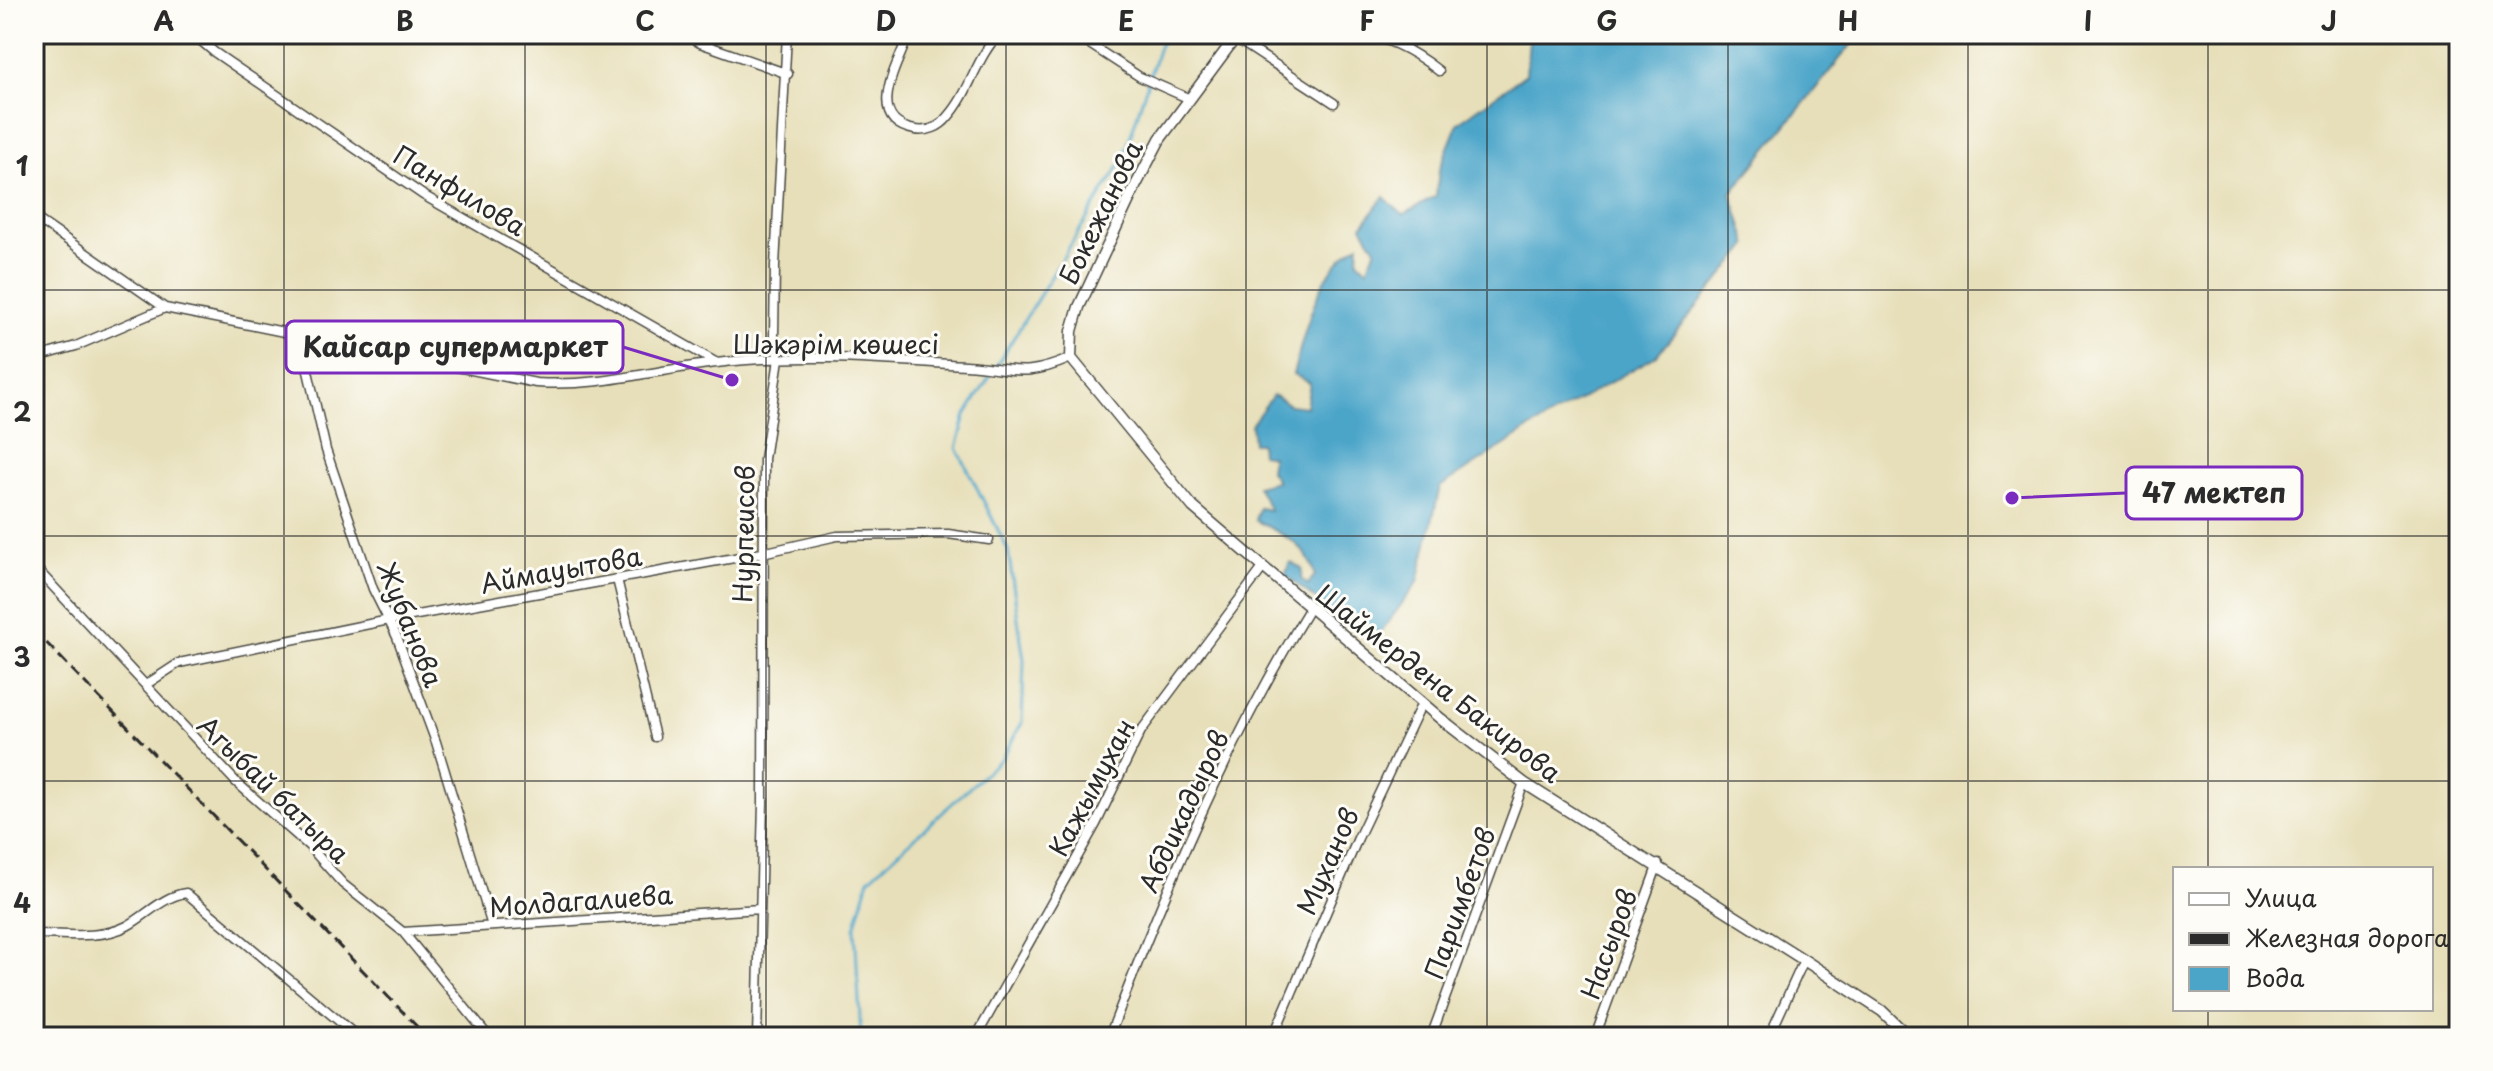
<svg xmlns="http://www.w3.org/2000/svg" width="2493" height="1071" font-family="'Playpen Sans',sans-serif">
<rect width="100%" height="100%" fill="#fdfcf7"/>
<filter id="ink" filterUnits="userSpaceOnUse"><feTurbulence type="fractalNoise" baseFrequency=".0125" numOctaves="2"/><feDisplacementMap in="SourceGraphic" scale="16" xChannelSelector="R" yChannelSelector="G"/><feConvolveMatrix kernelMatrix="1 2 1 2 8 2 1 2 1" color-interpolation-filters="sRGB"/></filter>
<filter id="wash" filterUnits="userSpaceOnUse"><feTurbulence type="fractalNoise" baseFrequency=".006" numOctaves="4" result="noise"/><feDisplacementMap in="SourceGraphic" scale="32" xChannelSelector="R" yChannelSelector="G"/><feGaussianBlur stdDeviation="1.8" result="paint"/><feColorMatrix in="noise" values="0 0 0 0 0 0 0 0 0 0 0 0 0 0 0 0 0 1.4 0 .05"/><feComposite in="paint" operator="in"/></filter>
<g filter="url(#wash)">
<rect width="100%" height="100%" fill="#e7dfb9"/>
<path fill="#4ba5c9" stroke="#3b687a" stroke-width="2" d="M1535 34H1860L1731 193 1748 245 1656 356 1529 429 1440 487 1418 582 1380 633 1354 629 1285 575 1290 562 1302 569 1301 579 1307 585 1315 575C1307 544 1282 534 1255 520L1259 508 1270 510 1257 486 1277 481 1270 471 1272 456 1261 454 1260 443H1253L1251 425 1273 395 1290 405 1306 407 1310 383 1293 374C1306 330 1317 269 1359 244L1358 260 1367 269 1376 249 1362 226 1384 197 1403 215 1436 196 1439 170 1458 123 1526 74 1529 41Z"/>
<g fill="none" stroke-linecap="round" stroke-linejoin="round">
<path stroke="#4ba5c9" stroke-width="3" d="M861 1037 855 928 869 879 1002 758 1022 723 1024 660 1008 550 957 448 966 415 1123 160 1163 34"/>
</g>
</g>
<g filter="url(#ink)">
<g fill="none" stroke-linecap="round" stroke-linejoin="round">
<g stroke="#474640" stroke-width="11">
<path id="minor" d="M193 34 214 52 423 195 717 363
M686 34 700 43 788 74
M909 34C898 64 863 121 915 130 928 132 940 127 948 117 970 93 976 57 999 34
M1074 34 1140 77 1190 99
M1324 34 1330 38 1346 34
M1357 34C1388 36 1415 52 1439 71
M1235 38 1334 103
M34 217 165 308 536 383C601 387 653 370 716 363 798 353 883 360 966 365 1014 368 1023 379 1071 358
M300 336 326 450 373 589 397 637 436 742 492 926
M34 358 76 346 165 308
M34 566 236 782 309 846 343 884 403 932 489 1037
M617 579 655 737
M147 684 179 663 389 620 762 553 837 536 948 534 989 540
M403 932 760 909
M34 934C63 934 100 940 127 926 146 916 163 896 186 893L358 1037
M757 1037 763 803 764 459 779 359 774 336 775 266 787 34
M976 1037 1096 824 1141 731 1262 569
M1109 1037C1165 890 1227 743 1309 609
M1273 1037 1358 838 1422 703
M1431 1037 1524 783
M1595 1037 1658 864
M1769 1037 1804 960"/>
</g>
<g stroke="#474640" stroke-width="13">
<path id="tertiary" d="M1238 34 1160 139 1136 185 1079 307 1072 331 1071 358 1193 507 1441 719 1524 783 1804 960 1882 1011 1909 1037"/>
</g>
<use href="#minor" stroke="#fff" stroke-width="8"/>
<use href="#tertiary" stroke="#fff" stroke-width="10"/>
<path stroke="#2b2b2b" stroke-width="3" stroke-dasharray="12 6" stroke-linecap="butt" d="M34 630 427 1037"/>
</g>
</g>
<path fill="none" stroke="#2b2b2b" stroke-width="2" stroke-opacity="0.55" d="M284 34V1037M525 34V1037M766 34V1037M1006 34V1037M1246 34V1037M1487 34V1037M1728 34V1037M1968 34V1037M2208 34V869M34 290H2459M34 536H2459M34 781H2459M2208 1009V1037"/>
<g text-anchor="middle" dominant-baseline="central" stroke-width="6" stroke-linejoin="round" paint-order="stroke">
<g font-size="26" fill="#2b2b2b" stroke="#fdfcf7">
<text transform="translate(460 190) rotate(31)">Панфилова</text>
<text transform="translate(1100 212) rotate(-64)">Бокежанова</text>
<text x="836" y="343">Шәкәрім көшесі</text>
<text transform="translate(743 534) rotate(-89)">Нурпеисов</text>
<text transform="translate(561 569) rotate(-10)">Аймауытова</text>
<text transform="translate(411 624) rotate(68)">Жубанова</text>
<text transform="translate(1439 683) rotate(38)">Шаймердена Бакирова</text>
<text transform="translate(1091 787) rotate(-62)">Кажымухан</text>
<text transform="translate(274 789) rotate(44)">Агыбай батыра</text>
<text transform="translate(1183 811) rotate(-65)">Абдикадыров</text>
<text transform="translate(1327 861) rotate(-66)">Муханов</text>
<text transform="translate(581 900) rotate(-4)">Молдагалиева</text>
<text transform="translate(1459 903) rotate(-70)">Паримбетов</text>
<text transform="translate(1608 944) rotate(-70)">Насыров</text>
</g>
</g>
<path fill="none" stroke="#7b2cbf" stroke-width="3" d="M732 380L623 347M2012 498L2126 493"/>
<g fill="#7b2cbf" stroke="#fdfcf7" stroke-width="3">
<circle cx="732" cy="380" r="8"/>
<circle cx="2012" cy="498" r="8"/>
</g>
<g fill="#fdfcf7" stroke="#7b2cbf" stroke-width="3">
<rect x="286" y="321" width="337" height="52" rx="8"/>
<rect x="2126" y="467" width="176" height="52" rx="8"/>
</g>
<g font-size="28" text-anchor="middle" font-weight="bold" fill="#2b2b2b">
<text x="455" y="357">Кайсар супермаркет</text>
<text x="2214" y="503">47 мектеп</text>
</g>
<rect width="2493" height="1071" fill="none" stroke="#fdfcf7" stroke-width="88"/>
<rect x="2173" y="867" width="260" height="144" fill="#fdfcf7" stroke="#a9a8a5" stroke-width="2"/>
<rect x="2189" y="893" width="40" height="12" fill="#ffffff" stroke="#a9a8a5" stroke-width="2"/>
<text x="2245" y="907" font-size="24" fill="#2b2b2b">Улица</text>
<rect x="2189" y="933" width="40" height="12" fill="#2b2b2b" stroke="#a9a8a5" stroke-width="2"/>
<text x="2245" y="947" font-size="24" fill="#2b2b2b">Железная дорога</text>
<rect x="2189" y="967" width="40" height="24" fill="#4ba5c9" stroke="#a9a8a5" stroke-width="2"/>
<text x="2245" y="987" font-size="24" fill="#2b2b2b">Вода</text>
<rect x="44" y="44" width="2405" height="983" fill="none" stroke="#2b2b2b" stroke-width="3"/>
<g font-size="26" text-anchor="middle" font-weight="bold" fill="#2b2b2b">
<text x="164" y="31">A</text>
<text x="405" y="31">B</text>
<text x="645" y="31">C</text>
<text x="886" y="31">D</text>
<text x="1126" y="31">E</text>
<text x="1367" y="31">F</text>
<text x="1607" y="31">G</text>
<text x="1848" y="31">H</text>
<text x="2088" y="31">I</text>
<text x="2329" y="31">J</text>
<text x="22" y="176">1</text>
<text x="22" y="422">2</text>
<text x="22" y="667">3</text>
<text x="22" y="913">4</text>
</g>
</svg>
